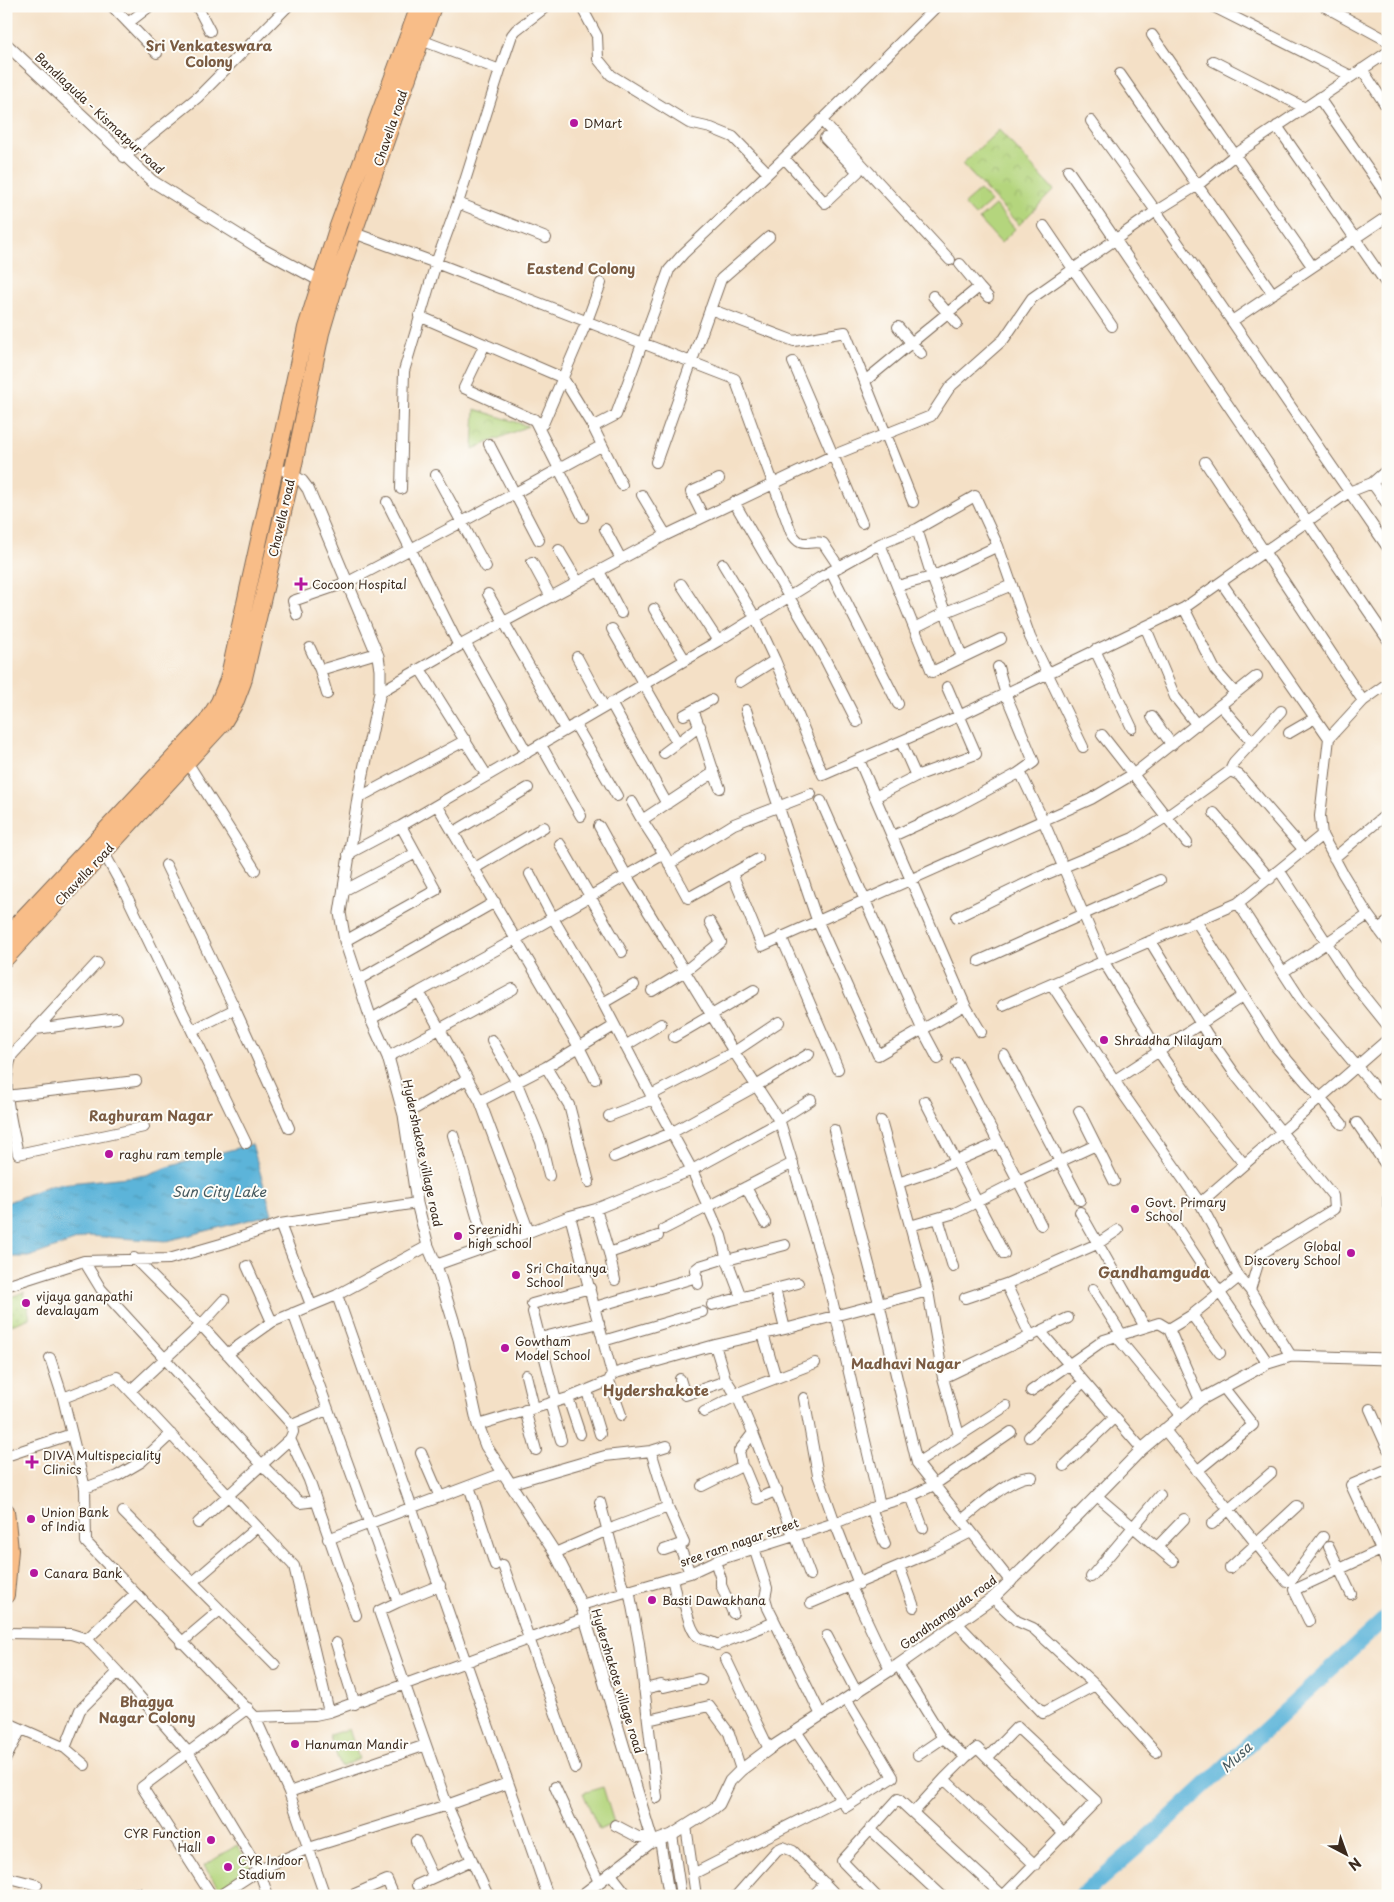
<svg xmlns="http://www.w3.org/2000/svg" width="1394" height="1902" font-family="'Playpen Sans',sans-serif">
<defs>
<pattern id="park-crowns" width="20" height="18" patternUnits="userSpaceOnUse" patternTransform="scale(1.25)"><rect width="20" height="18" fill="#b4d57d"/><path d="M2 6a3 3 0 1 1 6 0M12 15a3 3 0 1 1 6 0" fill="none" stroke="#9cb76c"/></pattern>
<pattern id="garden-dots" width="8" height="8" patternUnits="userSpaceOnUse" patternTransform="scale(1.25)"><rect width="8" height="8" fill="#b4d57d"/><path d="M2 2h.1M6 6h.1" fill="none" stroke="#9cb76c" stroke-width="1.8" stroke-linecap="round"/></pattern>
<pattern id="water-ripples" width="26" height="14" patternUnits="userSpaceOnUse" patternTransform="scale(1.25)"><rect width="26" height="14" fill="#5cb4d9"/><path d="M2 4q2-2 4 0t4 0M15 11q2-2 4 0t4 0" fill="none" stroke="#4d93af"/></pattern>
</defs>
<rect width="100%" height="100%" fill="#fdfcf7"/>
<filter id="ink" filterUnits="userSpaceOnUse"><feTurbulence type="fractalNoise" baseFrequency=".02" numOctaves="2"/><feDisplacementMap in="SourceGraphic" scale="10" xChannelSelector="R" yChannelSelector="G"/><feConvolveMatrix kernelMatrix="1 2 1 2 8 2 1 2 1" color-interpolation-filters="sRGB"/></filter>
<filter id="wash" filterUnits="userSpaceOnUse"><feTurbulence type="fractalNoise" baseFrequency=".0096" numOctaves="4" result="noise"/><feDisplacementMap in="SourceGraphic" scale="20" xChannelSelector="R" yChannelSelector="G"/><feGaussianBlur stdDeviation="1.12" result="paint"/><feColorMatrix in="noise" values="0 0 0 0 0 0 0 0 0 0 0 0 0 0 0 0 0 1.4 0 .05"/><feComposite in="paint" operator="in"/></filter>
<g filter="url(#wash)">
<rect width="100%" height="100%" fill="#f4e0c6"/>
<path fill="#b4d57d" stroke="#78804e" d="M980 190 991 202 975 216 964 204Z
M995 205 1015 229 1001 243 979 219Z
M603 1787 614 1823 599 1830 583 1793Z
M237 1845 251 1867 219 1888 204 1866Z"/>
<path fill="url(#park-crowns)" stroke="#78804e" d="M999 130 1054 190 1019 225 962 164Z
M475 409 528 426 473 449Z
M349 1729 359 1759 341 1767 329 1735Z"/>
<path fill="url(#garden-dots)" stroke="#78804e" d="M24 1292 30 1318 6 1327V1299Z"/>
<path fill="url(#water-ripples)" stroke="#4c6f7c" d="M252 1144 272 1214 167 1241 88 1236 29 1257H11L6 1252V1203L51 1185 146 1175 171 1166Z"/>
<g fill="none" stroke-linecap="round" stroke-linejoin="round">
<path stroke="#5cb4d9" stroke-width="16" d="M1081 1896 1159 1828 1388 1616"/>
</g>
</g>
<g filter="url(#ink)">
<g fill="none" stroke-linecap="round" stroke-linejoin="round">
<g stroke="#7c6a59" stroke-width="12">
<path id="minor" d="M112 6 157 53
M197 6 210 31
M581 6 597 36 598 59 611 75 689 123 711 128 733 137 767 172
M1212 6 1351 76
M1324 6 1388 41
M128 23 150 6
M1152 35 1312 266
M1213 61 1305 108
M1362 69 1388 109
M500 70 512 35 516 30 547 6
M1120 74 1273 294
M1319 98 1388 197
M821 120 950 260
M1091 121 1156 211 1388 548
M1277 126 1388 286
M124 157 198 97 288 6
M784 158 825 203 858 172 825 138
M1068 170 1388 640
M458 203 546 238
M1044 226 1112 326
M354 233 436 263 735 379 791 532C802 551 807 539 823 543L839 567
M979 287 988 297
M933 296 957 324
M710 309 794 341 845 332 913 502
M419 316 563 378 593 427 622 485
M1232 321 1388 216
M898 327 921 354
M485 344 464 388 543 424 587 321 601 283
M793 362 862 523
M865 381 979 287 960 264
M534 419 583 517
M593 427 616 415 669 270 683 254 784 158 937 6
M489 444 539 540
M656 462 721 279 769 237
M1205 462 1363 701
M436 475 486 567
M1372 483 1388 505
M401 489 404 371 436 263 458 203 500 70 421 40
M642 495 666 535
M387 502 459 646
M734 502 825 659 857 722
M703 516 691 492 719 479
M605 529 621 559
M917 529 932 577 962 657
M880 544 932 672 1001 639
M559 550 578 582
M532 562 551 597
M723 564 755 617 775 660 823 775 959 716 1184 608 1349 492 1372 483 1388 469
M599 571 621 613
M831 572 898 704
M1221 582 1329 738
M681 584 718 641
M897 586 932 577 998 546
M488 594 565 729
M1184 608 1215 670 1235 693
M654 609 685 660
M297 615 293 601 348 582 462 522 601 446
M1145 626 1175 697 1197 725
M914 628 946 612 1012 585
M612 629 677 742
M466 644 527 753
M310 648 320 670
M1095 650 1132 728
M577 657 604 707
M998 667 1006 695 1034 762 1017 774
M420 669 487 776
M740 682 775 660
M1388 683 1363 701 1329 738 1320 816 1322 835 1343 874 1368 915 1388 942
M380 692 459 646 666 535 834 455 931 416 950 387 1004 339 1032 298 1156 211 1198 185 1236 154 1388 52
M327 694 320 670 377 653
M611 703 667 804
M1220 705 1253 743
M693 710C704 736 709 763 720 788
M746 710 817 920 878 1055 965 1005
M684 715 711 700
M1152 717 1172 745
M575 724 617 796
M1289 733 1315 718
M1102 735 1187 843
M901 742 916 776
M541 745 581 816
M664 753 700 726
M859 760 965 1005 981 1032
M187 762 255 870
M1230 771 1234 762 1281 711
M713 773 642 820 664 854 688 898 758 859
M875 797 916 776 976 754 947 687
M358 798 466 740
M821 801 922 1029 938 1059
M632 802 642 820
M437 805 579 1047 595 1079
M1214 813 1270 879
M599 826 626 875 734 1052 780 1122 826 1274 880 1505
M454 832 528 788
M893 836 952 809 1017 774 1022 776 1043 820 1104 962 1159 1052 1195 1104 1244 1164
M560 844 622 952
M101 851 104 853 121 884 246 1143
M348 854 401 826 718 641 819 578 880 544 917 529 975 496 998 546 1030 637 1083 747
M1334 858 1388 813
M669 864 734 824 811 794
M166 865 235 1009
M475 868 544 827
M1279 870 1322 835
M732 873 762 946 1091 799 1135 773 1257 676
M530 874 553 918 603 1003 651 1095 692 1170 721 1236 727 1260 741 1297
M343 891 416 853
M1238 903 1301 1000 1380 1094
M957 917 1035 879 1133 838 1166 817 1230 771 1239 775 1303 849
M1196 921 1276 1047 1342 1124
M1378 929 1388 922
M781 936 838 1069
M345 941 436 890 401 826
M1150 941 1207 1034 1237 1077 1333 1196 1334 1209 1261 1254 1250 1290
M979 961 1160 880
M97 963 12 1055C0 1086 12 1123 18 1154L144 1127
M1283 972 1368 915
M358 980 495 902
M1052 985 1124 1095 1200 1203 1239 1277
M652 991 685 971 721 942 710 922
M603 1003 634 985
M1003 1005 1238 903 1279 870 1351 980 1388 1026
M371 1019 419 992
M36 1029 117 1018
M193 1030 235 1009 289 1128
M674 1037 754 990
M492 1040 516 1081 541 1142 549 1176
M625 1046 661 1024
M1004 1055 1080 1200
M388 1057 513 989
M957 1063 1041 1225
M546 1067 569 1105 589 1182
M1115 1080 1243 996
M651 1095 734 1052 779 1022
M6 1096 136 1081
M480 1101 546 1067 614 1026
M925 1101 1004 1254
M1079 1111 1114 1181
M404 1115 467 1079
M609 1116 653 1099
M779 1120 811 1100
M881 1121 928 1291 943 1378 959 1435
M1357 1123 1388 1168
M834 1130 879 1303 917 1463 1011 1582
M453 1135 486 1247
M614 1157 671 1133 756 1086 809 1054
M898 1183 933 1171 998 1143
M746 1187 765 1223
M1388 1198V1206
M1200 1203 1388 1039
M596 1209 609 1253
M1166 1211 1220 1293 1268 1363
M1080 1212 1145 1327
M570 1216 612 1374 609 1381 621 1415
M938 1218 953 1267
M280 1224 311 1305
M910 1226 955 1213 1018 1181 1096 1145
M664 1229 793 1163
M529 1232 480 1101 419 992 516 939 664 854
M134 1258 201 1325 292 1425 293 1432 290 1439 198 1523
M727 1260 785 1245
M84 1261 101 1289 262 1465 300 1503 316 1501
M436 1265 529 1232 570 1216 596 1209 692 1170 780 1122
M247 1266 272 1322
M615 1280 609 1253 658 1236
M698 1284 695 1270 700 1266 726 1258
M1006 1284 1031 1337
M6 1286 84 1261 169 1259 221 1244 280 1224 417 1203
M775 1289 785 1329
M1093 1289 1122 1335
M337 1295 548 1896
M965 1298 1006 1284 1097 1244 1118 1230
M532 1304 590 1288
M712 1305 798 1283
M595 1307 697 1277
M533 1312 556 1401
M293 1313 398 1602
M1192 1315 1220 1353
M1169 1329 1192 1315 1239 1277 1250 1290 1291 1356
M1041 1332 1142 1449
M763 1334 776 1378
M1117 1337 1181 1415
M540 1338 599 1323
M603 1341 702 1312
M715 1345 725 1378 738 1398 753 1433 793 1535
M227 1354 272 1322 337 1295 428 1246
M50 1358 63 1398 85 1488 86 1542 255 1717 289 1792 325 1896
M612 1374 715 1345 785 1329 928 1291
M526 1375 534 1408
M943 1378 1068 1318
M680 1379 685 1395 726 1381
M130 1391 201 1325 224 1300
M587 1391 600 1434
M1031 1391 1104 1340 1159 1323 1169 1329 1200 1400
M735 1394 815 1363
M63 1398 117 1377 294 1566 329 1712
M568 1398 580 1434
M804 1398 818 1475 835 1523 859 1584
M550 1403 561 1440
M1370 1409 1388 1449
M525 1410 536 1450
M704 1412 736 1396
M292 1425 327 1410
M478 1425 568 1398 609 1381
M1164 1429 1287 1582H1290L1323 1537
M1029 1437 1083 1382
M290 1439 309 1480 356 1615
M651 1451 667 1446
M421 1453 440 1497
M6 1456 72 1434
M917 1463 1006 1406
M742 1466 739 1451 753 1433
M1064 1466 1115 1417
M1197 1471 1253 1425 1223 1387
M509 1484 605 1456 651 1451 668 1507 684 1543 664 1550
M469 1486 495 1565
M702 1486 742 1466 745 1470 757 1499 777 1490
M85 1488 117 1476 141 1462 171 1434
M911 1496 923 1528
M1097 1496 1173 1561
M600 1502 624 1592
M871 1508 885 1544
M123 1512 275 1665
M962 1520C977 1508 1014 1474 1032 1477
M1212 1524 1271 1473
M795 1535 810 1575
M328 1539 503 1473
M679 1545 690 1573
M1157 1547 1184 1519
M1329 1547 1351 1594
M754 1548 767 1588 765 1598 768 1608 821 1715
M1381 1550 1388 1566
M555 1553 615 1527 668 1507
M715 1561 721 1579V1585L733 1613
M503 1565 575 1768
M899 1566 914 1607
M1230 1568 1297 1506
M1091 1577 1160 1495
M672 1578 677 1601 684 1603C687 1612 690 1630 698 1637 703 1641 711 1640 717 1645L775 1622
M193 1582 257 1527
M440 1585 398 1602 379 1611 447 1805 488 1896
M851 1587 890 1670
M629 1590 639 1643 657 1798
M993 1598 1017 1621 1033 1628 1095 1685 1156 1752
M811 1603 932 1552 971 1532
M581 1605 690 1573 718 1560 835 1523 880 1505 911 1496 934 1485 1011 1432
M1309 1621 1294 1590 1381 1550 1351 1485 1388 1469
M958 1624 1043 1713 1095 1685
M6 1633 71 1634 87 1639 118 1672 188 1752 259 1870 268 1896
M827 1636 857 1693
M87 1639 135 1594
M181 1643 220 1610
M336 1643 355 1704
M726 1659 769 1749
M898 1665 943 1738 966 1757 977 1748 1064 1834
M644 1689 661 1685 664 1687 698 1679 701 1680
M255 1717 315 1715 329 1712 586 1618
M648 1720 709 1706 729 1733 741 1770
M6 1722 65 1748 85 1765
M796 1731 846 1807 893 1777 847 1700
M65 1748 80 1710 118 1672
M918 1755 943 1738
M966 1757 944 1779 1035 1865
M6 1758 21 1729
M987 1758 1017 1727 1096 1801 1003 1896
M555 1787 599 1882
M289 1792 426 1745
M913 1813 1003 1896
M615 1825 638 1837H651
M686 1826 696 1896
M870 1829 942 1896
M672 1835 681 1896
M660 1840 669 1896
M416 1841 433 1877
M610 1873 628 1896
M693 1874 841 1799
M6 1877 37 1885
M417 1885 472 1860
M121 1896 138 1893 143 1896
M212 1896 142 1787 248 1708
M219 1896 259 1870 309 1848 447 1805 508 1783
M350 1896 387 1880 394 1896
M736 1896 777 1850 783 1847 793 1851 837 1896
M813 1896 825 1883
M876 1896 842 1861 898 1799 913 1813 944 1779"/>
</g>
<g stroke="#7c6a59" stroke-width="13">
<path id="tertiary" d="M6 44 152 181 256 246 326 284
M286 471 302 481 308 489 378 656 380 670V692L358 798 340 913 345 941 371 1019 388 1057 404 1115 417 1203 428 1246 436 1265 459 1339 478 1425 486 1446 555 1553 581 1605 651 1837 650 1843
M581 1896 650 1843 672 1835 713 1809 719 1804 730 1781 741 1770 769 1749 898 1665 993 1598 1076 1517 1142 1449 1200 1400 1268 1363 1291 1356 1388 1359"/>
</g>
<g stroke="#7c6a59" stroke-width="18">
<path id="trunk" d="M6 936 206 723 219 702 228 680 306 328 338 226 419 6
M6 958 223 723 235 703 243 682 292 474 321 333 334 289 433 6
M6 1511 10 1550 6 1595"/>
</g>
<use href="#minor" stroke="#fff" stroke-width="10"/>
<use href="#tertiary" stroke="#fff" stroke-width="11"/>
<use href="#trunk" stroke="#f8bd88" stroke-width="16"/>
</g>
</g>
<g fill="#b5179e" stroke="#fdfcf7" stroke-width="2">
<circle cx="574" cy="123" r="5"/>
<path d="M298.5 576.5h5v5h5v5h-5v5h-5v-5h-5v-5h5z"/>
<circle cx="1104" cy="1040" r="5"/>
<circle cx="109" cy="1154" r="5"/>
<circle cx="1135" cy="1209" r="5"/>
<circle cx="458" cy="1236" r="5"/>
<circle cx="1351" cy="1253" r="5"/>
<circle cx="516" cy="1275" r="5"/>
<circle cx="26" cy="1303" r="5"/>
<circle cx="505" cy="1348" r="5"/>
<path d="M29.5 1454.5h5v5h5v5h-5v5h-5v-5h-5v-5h5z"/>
<circle cx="31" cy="1519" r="5"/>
<circle cx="34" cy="1573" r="5"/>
<circle cx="652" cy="1600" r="5"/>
<circle cx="295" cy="1744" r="5"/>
<circle cx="211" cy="1840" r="5"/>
<circle cx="228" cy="1867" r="5"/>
</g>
<g text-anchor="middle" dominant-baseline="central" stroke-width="4" stroke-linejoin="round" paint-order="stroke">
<g font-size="12" fill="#3b2a1e" stroke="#fdfcf7">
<text transform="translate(100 113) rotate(43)">Bandlaguda - Kismatpur road</text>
<text transform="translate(390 128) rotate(-71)">Chavella road</text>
<text transform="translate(281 518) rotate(-77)">Chavella road</text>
<text transform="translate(84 874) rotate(-47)">Chavella road</text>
<text transform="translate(423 1153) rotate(78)">Hydershakote village road</text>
<text transform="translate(739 1542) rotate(-19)">sree ram nagar street</text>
<text transform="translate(948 1612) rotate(-36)">Gandhamguda road</text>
<text transform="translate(618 1681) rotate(73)">Hydershakote village road</text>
</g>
<g font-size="12" fill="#3b2a1e" stroke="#fdfcf7" text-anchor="start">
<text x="584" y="123">DMart</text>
<text x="312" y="584">Cocoon Hospital</text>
<text x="1114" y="1040">Shraddha Nilayam</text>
<text x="119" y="1154">raghu ram temple</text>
<text x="1145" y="1202">Govt. Primary<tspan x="1145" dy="14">School</tspan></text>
<text x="468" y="1229">Sreenidhi<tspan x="468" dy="14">high school</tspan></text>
<text x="1341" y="1246" text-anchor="end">Global<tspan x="1341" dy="14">Discovery School</tspan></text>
<text x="526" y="1268">Sri Chaitanya<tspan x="526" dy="14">School</tspan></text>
<text x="36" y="1296">vijaya ganapathi<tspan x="36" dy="14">devalayam</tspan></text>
<text x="515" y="1341">Gowtham<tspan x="515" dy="14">Model School</tspan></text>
<text x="43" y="1455">DIVA Multispeciality<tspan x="43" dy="14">Clinics</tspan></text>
<text x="41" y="1512">Union Bank<tspan x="41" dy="14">of India</tspan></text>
<text x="44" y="1573">Canara Bank</text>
<text x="662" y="1600">Basti Dawakhana</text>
<text x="305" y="1744">Hanuman Mandir</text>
<text x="201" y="1833" text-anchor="end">CYR Function<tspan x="201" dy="14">Hall</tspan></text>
<text x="238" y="1860">CYR Indoor<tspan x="238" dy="14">Stadium</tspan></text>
</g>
<g font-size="14" font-weight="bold" fill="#7a5b42" stroke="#fdfcf7">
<text x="209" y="45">Sri Venkateswara<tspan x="209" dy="16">Colony</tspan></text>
<text x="581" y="268">Eastend Colony</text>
<text x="151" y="1115">Raghuram Nagar</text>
<text x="906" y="1363">Madhavi Nagar</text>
<text x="147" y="1701">Bhagya<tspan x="147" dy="16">Nagar Colony</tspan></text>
</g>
<g font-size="14" font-style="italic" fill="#475a5f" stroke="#fdfcf7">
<text x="219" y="1191">Sun City Lake</text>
<text transform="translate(1236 1757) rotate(-43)">Musa</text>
</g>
<g font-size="15" font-weight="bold" fill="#7a5b42" stroke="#fdfcf7">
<text x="1154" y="1271">Gandhamguda</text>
<text x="656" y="1389">Hydershakote</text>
</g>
</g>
<rect width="1394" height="1902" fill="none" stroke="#fdfcf7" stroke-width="25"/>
<g transform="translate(1346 1854) rotate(139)" stroke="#fdfcf7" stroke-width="4" paint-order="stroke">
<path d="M0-4L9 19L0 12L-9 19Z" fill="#3b2a1e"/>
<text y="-8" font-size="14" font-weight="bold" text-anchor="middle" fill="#3b2a1e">N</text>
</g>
</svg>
